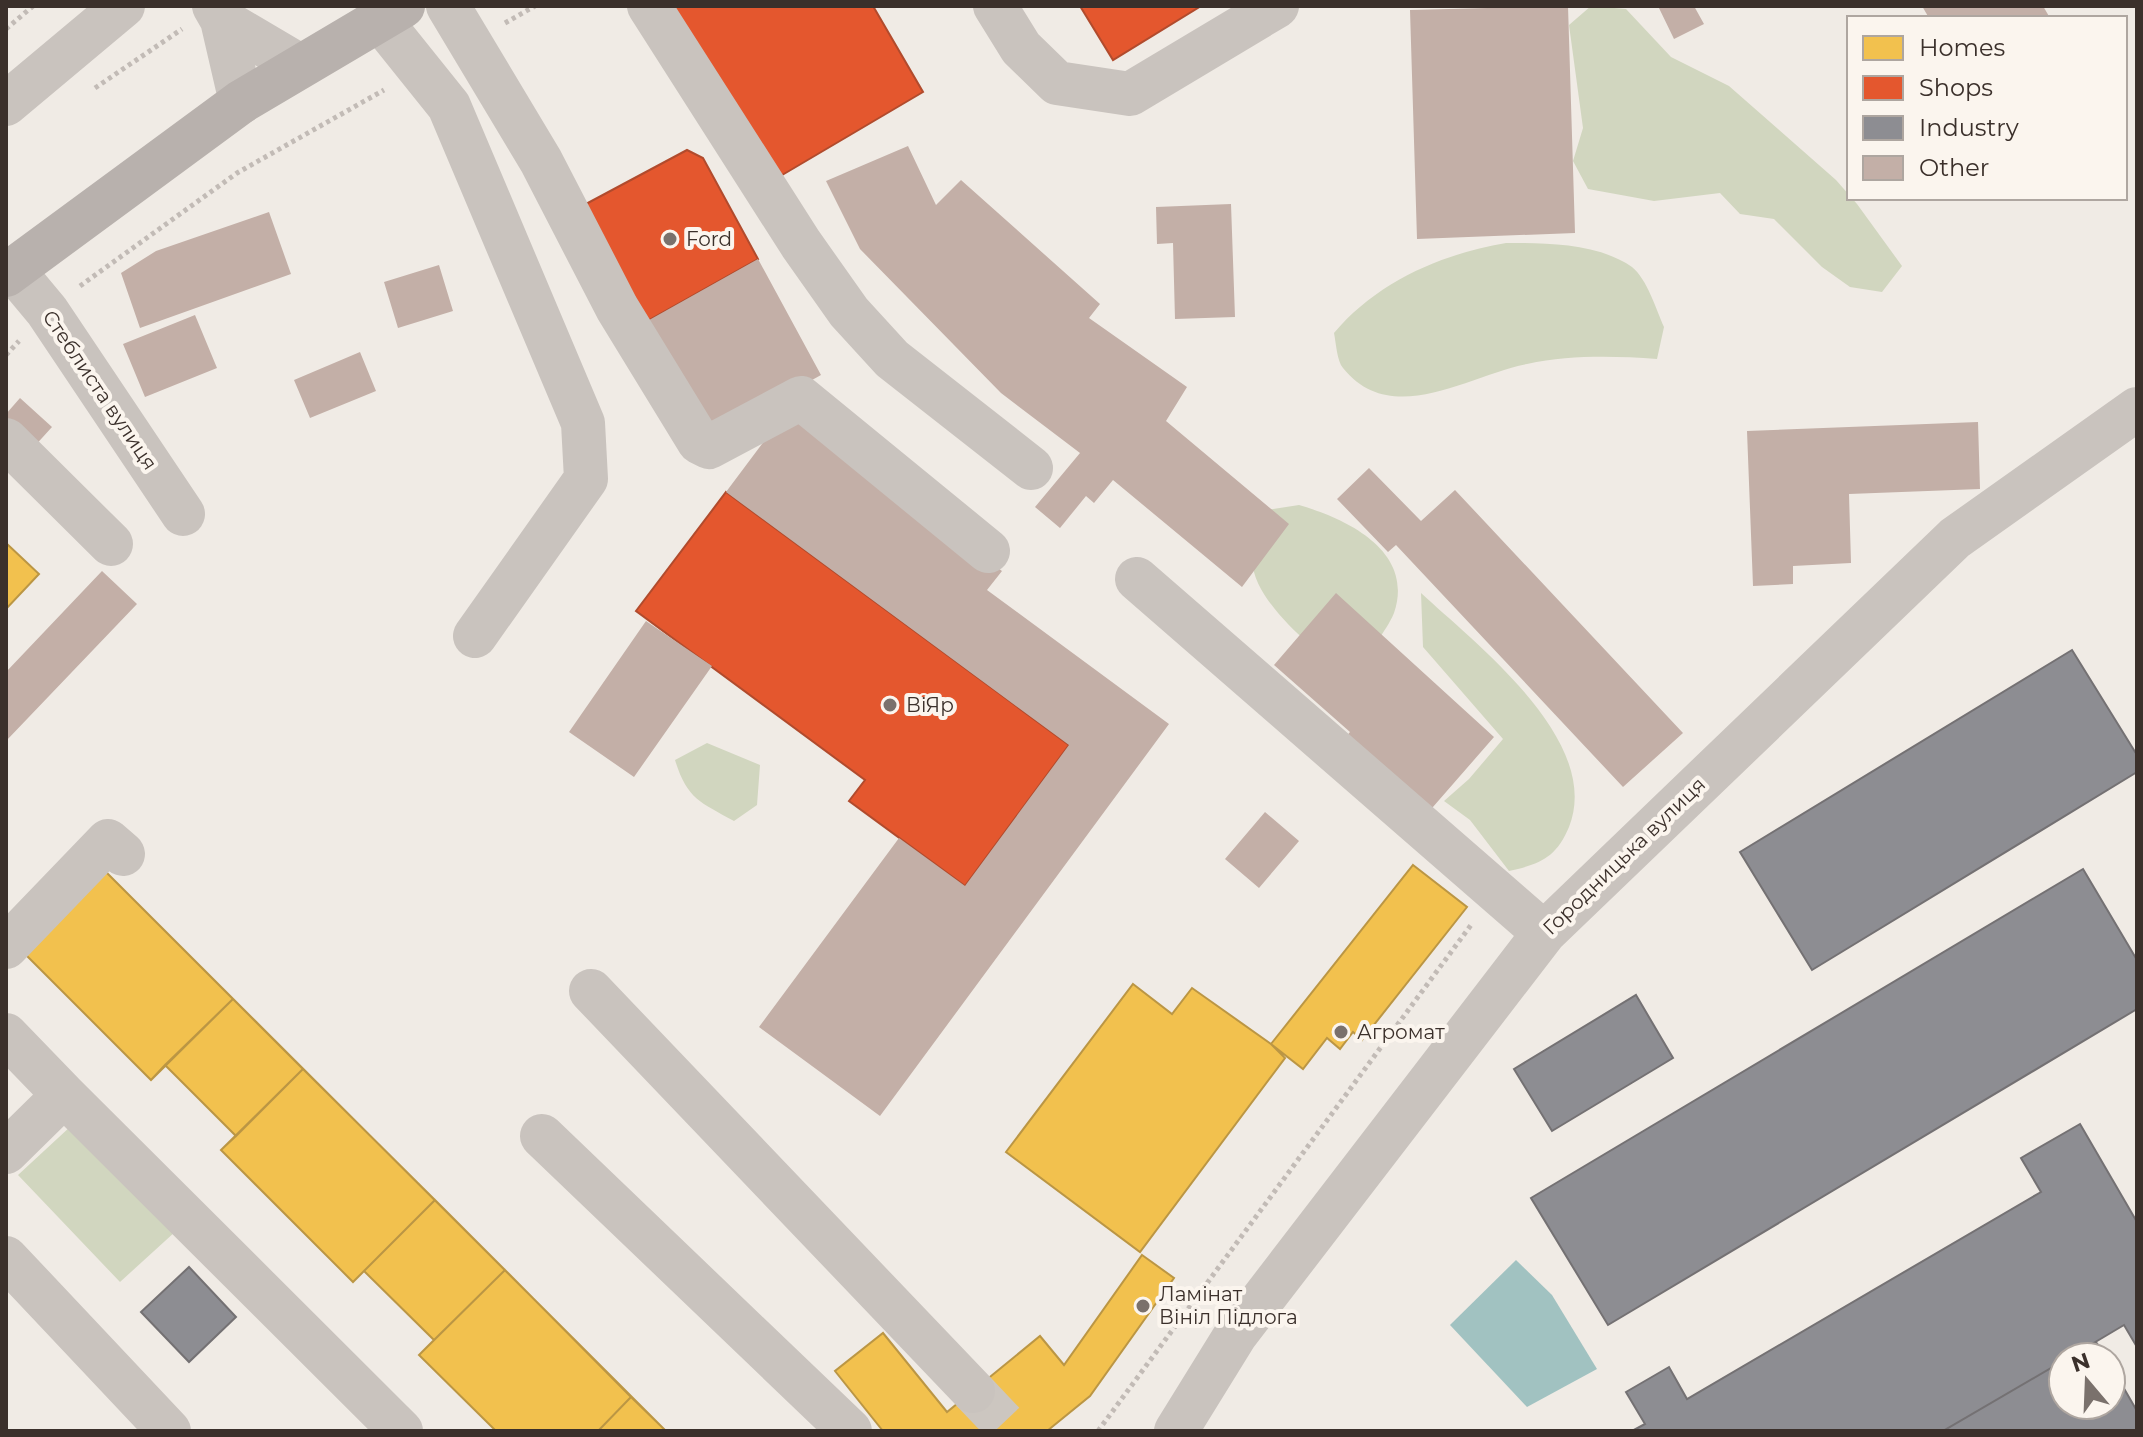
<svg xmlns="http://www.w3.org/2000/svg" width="2143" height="1437" font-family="Montserrat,sans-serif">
<rect width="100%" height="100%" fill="#f0ebe5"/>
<path fill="#d1d6bf" d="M1591 6 1626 9 1671 57 1729 86 1836 180 1857 204 1902 266 1882 292 1850 287 1822 267 1774 219 1740 214 1720 193 1654 201 1588 189 1573 161 1583 128 1569 25Z
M1506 243C1545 243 1598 243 1632 267 1647 279 1656 309 1664 327L1657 359C1613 356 1570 355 1527 364 1469 375 1392 429 1343 368 1337 361 1336 343 1334 333 1377 282 1441 254 1506 243Z
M1299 505C1347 519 1415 551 1394 613 1390 623 1383 632 1378 641H1306C1287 625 1249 586 1253 558 1255 542 1263 525 1267 510Z
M1421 593C1476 644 1603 741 1569 827 1556 858 1540 864 1509 871L1470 820 1444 801 1469 779 1503 739 1423 647Z
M707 743 760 765 757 805 734 821C700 802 687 799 675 760Z
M71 1126 176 1231 120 1282 18 1175Z"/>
<path fill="#a1c2c1" d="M1516 1260 1552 1295 1597 1369 1527 1407 1450 1325Z"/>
<path fill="#f2c14e" stroke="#bb9644" stroke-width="2" d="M6 543 39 574 6 609Z
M1413 865 1467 907 1362 1040 1353 1032 1340 1049 1327 1038 1303 1069 1271 1044Z
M106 872 233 999 151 1080 24 953Z
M106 872 666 1431H496L419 1355 434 1340 364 1271 353 1282 221 1150 236 1136 165 1065 151 1080 24 953Z
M1133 984 1172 1014 1192 988 1271 1044 1285 1058 1140 1252 1006 1152Z
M233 999 303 1069 236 1136 165 1065Z
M303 1069 435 1200 353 1282 221 1150Z
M435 1200 505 1270 434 1340 364 1271Z
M1142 1255 1174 1278 1090 1396 1047 1431H883L835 1371 883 1333 947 1412 1040 1336 1064 1365Z
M505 1270 631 1397 598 1431H496L419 1355Z
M631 1397 666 1431H598Z"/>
<path fill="#e4572e" stroke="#b14b2d" stroke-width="2" d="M669 6H873L923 92 772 181Z
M1080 6H1201L1113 60Z
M687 150 703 158 758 259 642 324 584 205Z
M726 492 1069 745 965 886 849 801 865 780 636 611Z"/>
<path fill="#8d8d92" stroke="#747173" stroke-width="2" d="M2072 650 2137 755V772L1812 970 1740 852Z
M2083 869 2137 960V1009L1608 1325 1531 1198Z
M1636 995 1673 1058 1552 1131 1514 1069Z
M2080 1124 2137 1222V1347L2124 1325 2070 1357H2063V1361L1943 1431H1632L1645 1424 1626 1392 1669 1367 1687 1399 2041 1192 2021 1158Z
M189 1267 236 1317 189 1362 141 1312Z
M2096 1342 2106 1357H2070Z
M2063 1361V1405H2111V1366L2137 1411V1431H1943Z"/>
<path fill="#c3afa7" d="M1568 6 1575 233 1417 239 1410 10Z
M1658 6H1694L1704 24 1674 39Z
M1922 6H2043L2050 18H1929Z
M908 146 936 205 961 180 1100 304 1089 318 1187 387 1166 421 1289 524 1242 587 1113 480 1094 503 1086 496 1060 528 1035 507 1080 453 1001 393 860 249 826 181Z
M1231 204 1235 317 1175 319 1173 243 1157 244 1156 207Z
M269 212 291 274 140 328 121 273 156 251Z
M758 259 821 375 705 440 642 324Z
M439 265 453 311 398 328 384 282Z
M195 315 217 368 145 397 123 344Z
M360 352 376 391 310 418 294 380Z
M20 398 52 427 32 449 6 425V414Z
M786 412 1002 571 987 590 1169 724 880 1116 759 1027 899 838 965 886 1069 745 726 492Z
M1978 422 1980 489 1849 494 1851 563 1793 566V584L1753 586 1747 431Z
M1369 468 1421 521 1455 490 1683 733 1623 787 1396 545 1388 552 1337 499Z
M102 571 137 604 6 741V672Z
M1336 593 1494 737 1419 823 1335 750 1350 732 1274 665Z
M646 621 712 666 634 777 569 732Z
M1265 812 1299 841 1259 888 1225 859Z"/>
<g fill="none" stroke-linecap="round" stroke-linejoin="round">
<path stroke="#ccc6c0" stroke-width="44" stroke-dasharray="44 22" stroke-linecap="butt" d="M973 1391 1011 1431"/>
<path stroke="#c2bbb6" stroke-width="5" stroke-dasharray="4 4" stroke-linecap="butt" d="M505 23 535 6
M6 29 33 6
M95 88 182 29
M80 286 237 173 384 90
M6 355 19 341
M1098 1431 1471 925"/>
<path stroke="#c9c3be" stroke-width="44" d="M214 6 222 20 241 102
M448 6 541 161 617 308 699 442 709 447 801 398 988 551
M649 6 801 244 849 312 892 359 1031 468
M995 6 1021 48 1057 83 1130 94 1277 6
M222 20 300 66
M380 20 449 106 583 423 586 479 475 636
M6 104 123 6
M12 269 47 311 183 514
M6 440 111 544
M1137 579 1544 933
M6 947 108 841 123 854
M591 991 973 1391
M6 1035 64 1095 6 1152
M64 1095 401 1431
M542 1136 850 1431
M6 1258 169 1431
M1176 1431 1236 1334 1544 933 1955 538 2137 409"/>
<path stroke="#b8b1ad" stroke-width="44" d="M6 275 241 102 403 6"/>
</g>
<g fill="#7a716c" stroke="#fbf5ee" stroke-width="3">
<circle cx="670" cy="239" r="8"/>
<circle cx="890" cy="705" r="8"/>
<circle cx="1341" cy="1032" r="8"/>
<circle cx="1143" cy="1306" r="8"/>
</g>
<g text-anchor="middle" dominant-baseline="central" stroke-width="8" stroke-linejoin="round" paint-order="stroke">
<g font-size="20" fill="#3b302b" stroke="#fbf5ee" text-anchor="start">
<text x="686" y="239">Ford</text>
<text x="906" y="705">ВіЯр</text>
<text x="1357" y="1032">Агромат</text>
<text x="1159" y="1294">Ламінат<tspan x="1159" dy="23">Вініл Підлога</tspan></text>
</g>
<g font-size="20" fill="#3b302b" stroke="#fbf5ee">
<text transform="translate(100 390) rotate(56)">Стеблиста вулиця</text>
<text transform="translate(1624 856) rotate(-44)">Городницька вулиця</text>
</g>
</g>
<rect width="2143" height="1437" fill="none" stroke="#3b302b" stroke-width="16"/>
<rect x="1847" y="16" width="280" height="184" fill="#fbf5ee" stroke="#aea6a0" stroke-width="2"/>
<rect x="1863" y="36" width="40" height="24" fill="#f2c14e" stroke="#aea6a0" stroke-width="2"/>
<text x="1919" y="56" font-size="24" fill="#3b302b">Homes</text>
<rect x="1863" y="76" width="40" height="24" fill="#e4572e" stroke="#aea6a0" stroke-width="2"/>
<text x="1919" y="96" font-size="24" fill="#3b302b">Shops</text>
<rect x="1863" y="116" width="40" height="24" fill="#8d8d92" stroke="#aea6a0" stroke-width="2"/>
<text x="1919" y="136" font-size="24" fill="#3b302b">Industry</text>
<rect x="1863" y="156" width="40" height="24" fill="#c3afa7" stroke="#aea6a0" stroke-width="2"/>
<text x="1919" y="176" font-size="24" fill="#3b302b">Other</text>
<g transform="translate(2087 1381) rotate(341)"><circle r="38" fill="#fbf5ee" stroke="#aea6a0" stroke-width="2"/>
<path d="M0-6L14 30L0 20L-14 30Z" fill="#7a716c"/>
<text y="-12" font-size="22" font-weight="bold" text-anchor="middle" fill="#3b302b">N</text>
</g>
</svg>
